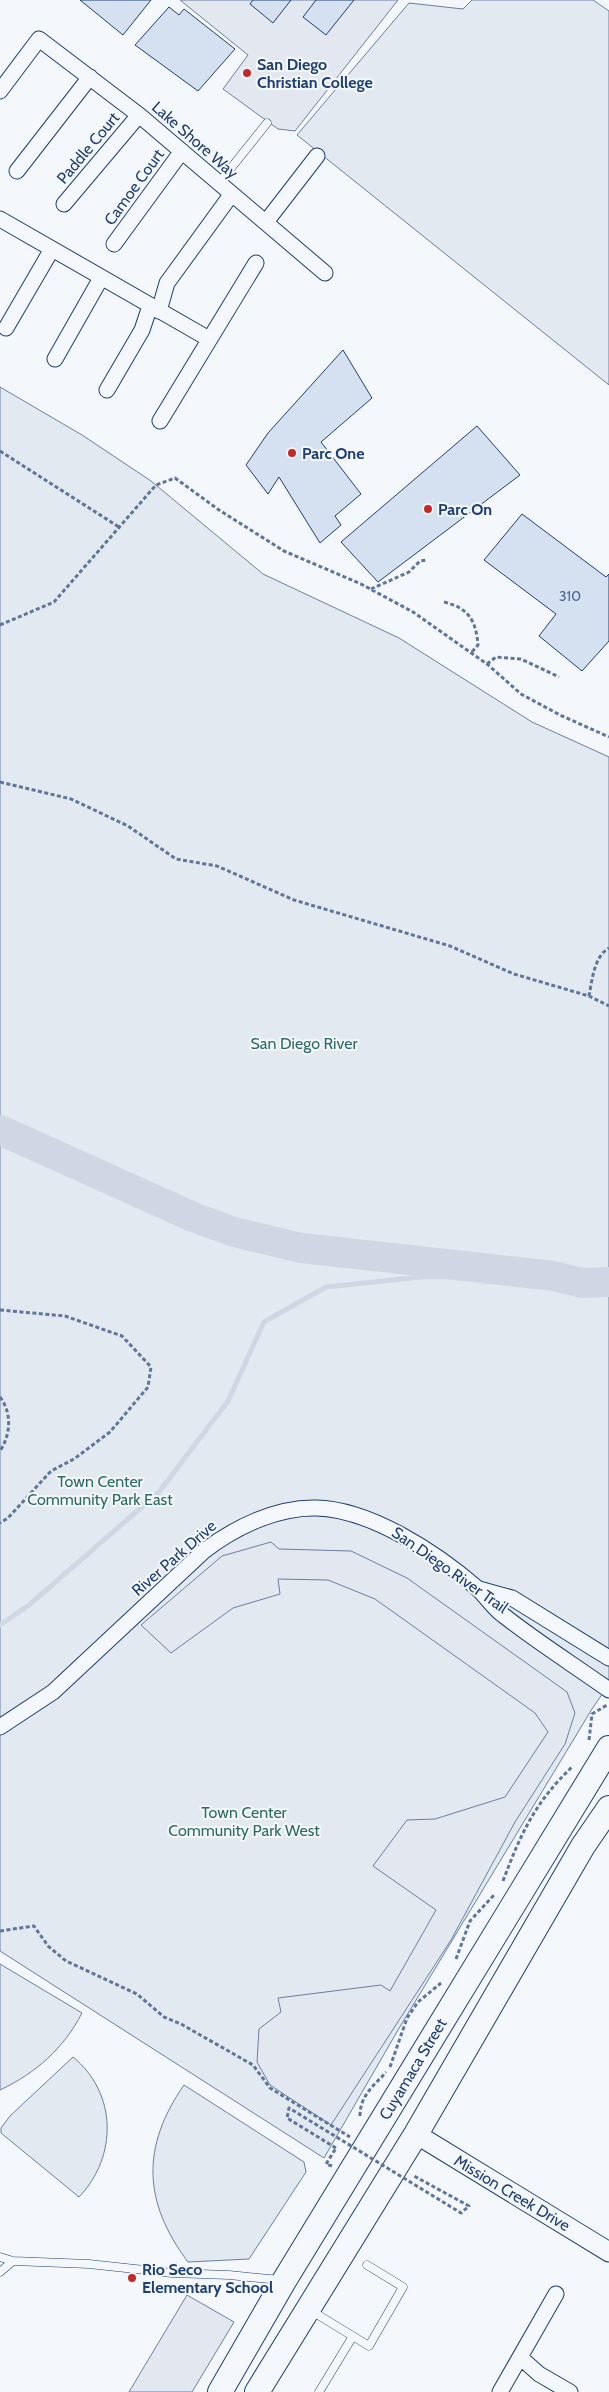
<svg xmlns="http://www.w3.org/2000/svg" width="609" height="2392" font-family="Cabin,sans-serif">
<rect width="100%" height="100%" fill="#f4f7fb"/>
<path fill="#e3e9f0" stroke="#687fa3" d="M472 0H593L609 11V385L297 135 409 3 463 9Z
M0 387 82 435 151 481 263 574 399 638 532 722 609 757V1684L592 1709 398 2030 324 2158 0 1951Z
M0 1964 82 2013C64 2048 36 2073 0 2090Z
M73 2057C117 2093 118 2156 79 2197L1 2133V2128L10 2116Z
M184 2085 304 2162 306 2172 249 2259 188 2262C143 2202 141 2147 184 2085Z"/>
<path fill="#e3e8f0" stroke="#687fa3" d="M180 0H398L295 131 278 129 223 89 248 55Z
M271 1542 279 1549 351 1551 407 1578 567 1692 575 1713 565 1744 515 1822 451 1940 331 2125 270 2085 257 2062 259 2029 281 2012 278 1998 381 1985 390 1991 436 1910 373 1866 407 1820 435 1819 505 1797 548 1732 535 1713 375 1599 328 1580 278 1579 280 1594 233 1608 171 1653 141 1625 222 1556Z
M187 2295 234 2322 192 2392H129Z"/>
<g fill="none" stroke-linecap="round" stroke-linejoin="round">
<path stroke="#cfd7e4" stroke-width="5" d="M0 1625 29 1605 159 1492 228 1401 264 1322 326 1287 421 1277 554 1276"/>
<path stroke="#cfd7e4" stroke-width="30" d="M0 1130 193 1217 234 1232 301 1248 554 1276 582 1283 609 1282"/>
</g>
<path fill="#d5e0f0" stroke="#1d3f73" d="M80 0H151L123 35Z
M253 0H291L273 23 250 4Z
M316 0H354L326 35 303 17Z
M169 7 179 15 184 9 235 49 198 91 135 45Z
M343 350 372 398 321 442 361 494 335 516 341 525 320 543 279 477 268 494 246 465 268 433Z
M477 426 520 475 378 582 341 542Z
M522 514 606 577 609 574V641L582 671 539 636 556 614 484 560Z"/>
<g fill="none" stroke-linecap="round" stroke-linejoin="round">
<g stroke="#1d3f73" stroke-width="9">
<path id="service" d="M219 183 267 123
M0 2257 13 2261 89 2264 172 2273 229 2275 280 2280
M0 2272 13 2261
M310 2310 369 2346 403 2287 367 2265
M319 2392 353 2336"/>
</g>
<g stroke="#1d3f73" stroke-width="17">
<path id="minor" d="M0 91 39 39 139 115 325 273
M17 171 90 77
M64 204 139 115
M0 219 209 339
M266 222 317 156
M114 244 182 151
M159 311 167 283 231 195
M6 328 52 249
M55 359 101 278
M107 390 142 330 150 306
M160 421 256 263
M479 1589 512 1598 609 1658
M0 1727 53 1692 204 1551C234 1528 276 1507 316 1508 370 1509 437 1553 477 1588 486 1596 493 1608 503 1615 537 1642 574 1665 609 1690
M521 2358 539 2374 570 2392
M500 2392 556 2294"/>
</g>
<g stroke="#1d3f73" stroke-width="21">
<path id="tertiary" d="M416 2134 609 2252"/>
</g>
<g stroke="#1d3f73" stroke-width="26">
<path id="primary" d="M220 2392 284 2281 609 1748
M257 2392 416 2134 583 1846 609 1808"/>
</g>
<path stroke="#5e769c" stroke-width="3" stroke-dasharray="4 2.5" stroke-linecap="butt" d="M0 451 119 527
M371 589 409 572 420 561 427 560
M444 602C469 608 476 621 478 645L471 653
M0 625 54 602 156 485 175 478 219 510 284 551 361 584 413 612 487 664 521 694 560 715 609 737
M487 664 496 657 521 659 559 677
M0 782 71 799 128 826 176 859 217 866 294 900 450 946 514 974 589 996 609 1006
M589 996C592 981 594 956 609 948
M0 1310 65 1316 122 1336 151 1367 148 1387 110 1432 74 1459 51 1471 8 1518 0 1523
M0 1397C12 1413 11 1434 0 1451
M589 1740 592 1714 607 1705
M503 1881C521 1833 535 1802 573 1766
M0 1931 34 1926 48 1946 66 1961 137 1994 164 2017 181 2024 253 2065 270 2088 350 2137
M456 1959 470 1921 494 1895
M390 2067 407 2018 418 2002 441 1983
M360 2116C360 2095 374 2086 386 2072
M332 2166 326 2164 336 2148"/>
<use href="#service" stroke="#f4f7fb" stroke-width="8"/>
<use href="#minor" stroke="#f4f7fb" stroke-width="15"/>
<use href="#tertiary" stroke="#f4f7fb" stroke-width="19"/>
<use href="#primary" stroke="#f4f7fb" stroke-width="24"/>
<path stroke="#5e769c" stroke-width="3" stroke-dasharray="4 2.5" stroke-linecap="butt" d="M336 2148 287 2118 289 2108 461 2213 469 2206 414 2176"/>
</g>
<g fill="#c62828" stroke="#f4f7fb" stroke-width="2">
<circle cx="247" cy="73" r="5"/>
<circle cx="292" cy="453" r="5"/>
<circle cx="428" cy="509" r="5"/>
<circle cx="132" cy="2278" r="5"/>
</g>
<g text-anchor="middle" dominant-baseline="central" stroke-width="4" stroke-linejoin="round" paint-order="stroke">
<g font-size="14" fill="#4b6792">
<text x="570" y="596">310</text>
</g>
<g font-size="16" font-weight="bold" fill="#1d3f73" stroke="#f4f7fb" text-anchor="start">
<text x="257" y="64">San Diego<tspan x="257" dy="18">Christian College</tspan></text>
<text x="302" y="453">Parc One</text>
<text x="438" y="509">Parc On</text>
<text x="142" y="2269">Rio Seco<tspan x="142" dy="18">Elementary School</tspan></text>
</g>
<g font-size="16" fill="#1d3f73" stroke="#f4f7fb">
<text transform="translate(195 140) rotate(41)">Lake Shore Way</text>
<text transform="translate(88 148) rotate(-50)">Paddle Court</text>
<text transform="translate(134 187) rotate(-54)">Camoe Court</text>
<text transform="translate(174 1558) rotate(-41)">River Park Drive</text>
<text transform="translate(450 1570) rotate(35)">San Diego River Trail</text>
<text transform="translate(413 2069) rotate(-59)">Cuyamaca Street</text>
<text transform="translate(512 2193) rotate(31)">Mission Creek Drive</text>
</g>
<g font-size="16" fill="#2c6c60" stroke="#f4f7fb">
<text x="304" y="1043">San Diego River</text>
<text x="100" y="1481">Town Center<tspan x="100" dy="18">Community Park East</tspan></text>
<text x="244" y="1812">Town Center<tspan x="244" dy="18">Community Park West</tspan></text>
</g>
</g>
</svg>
